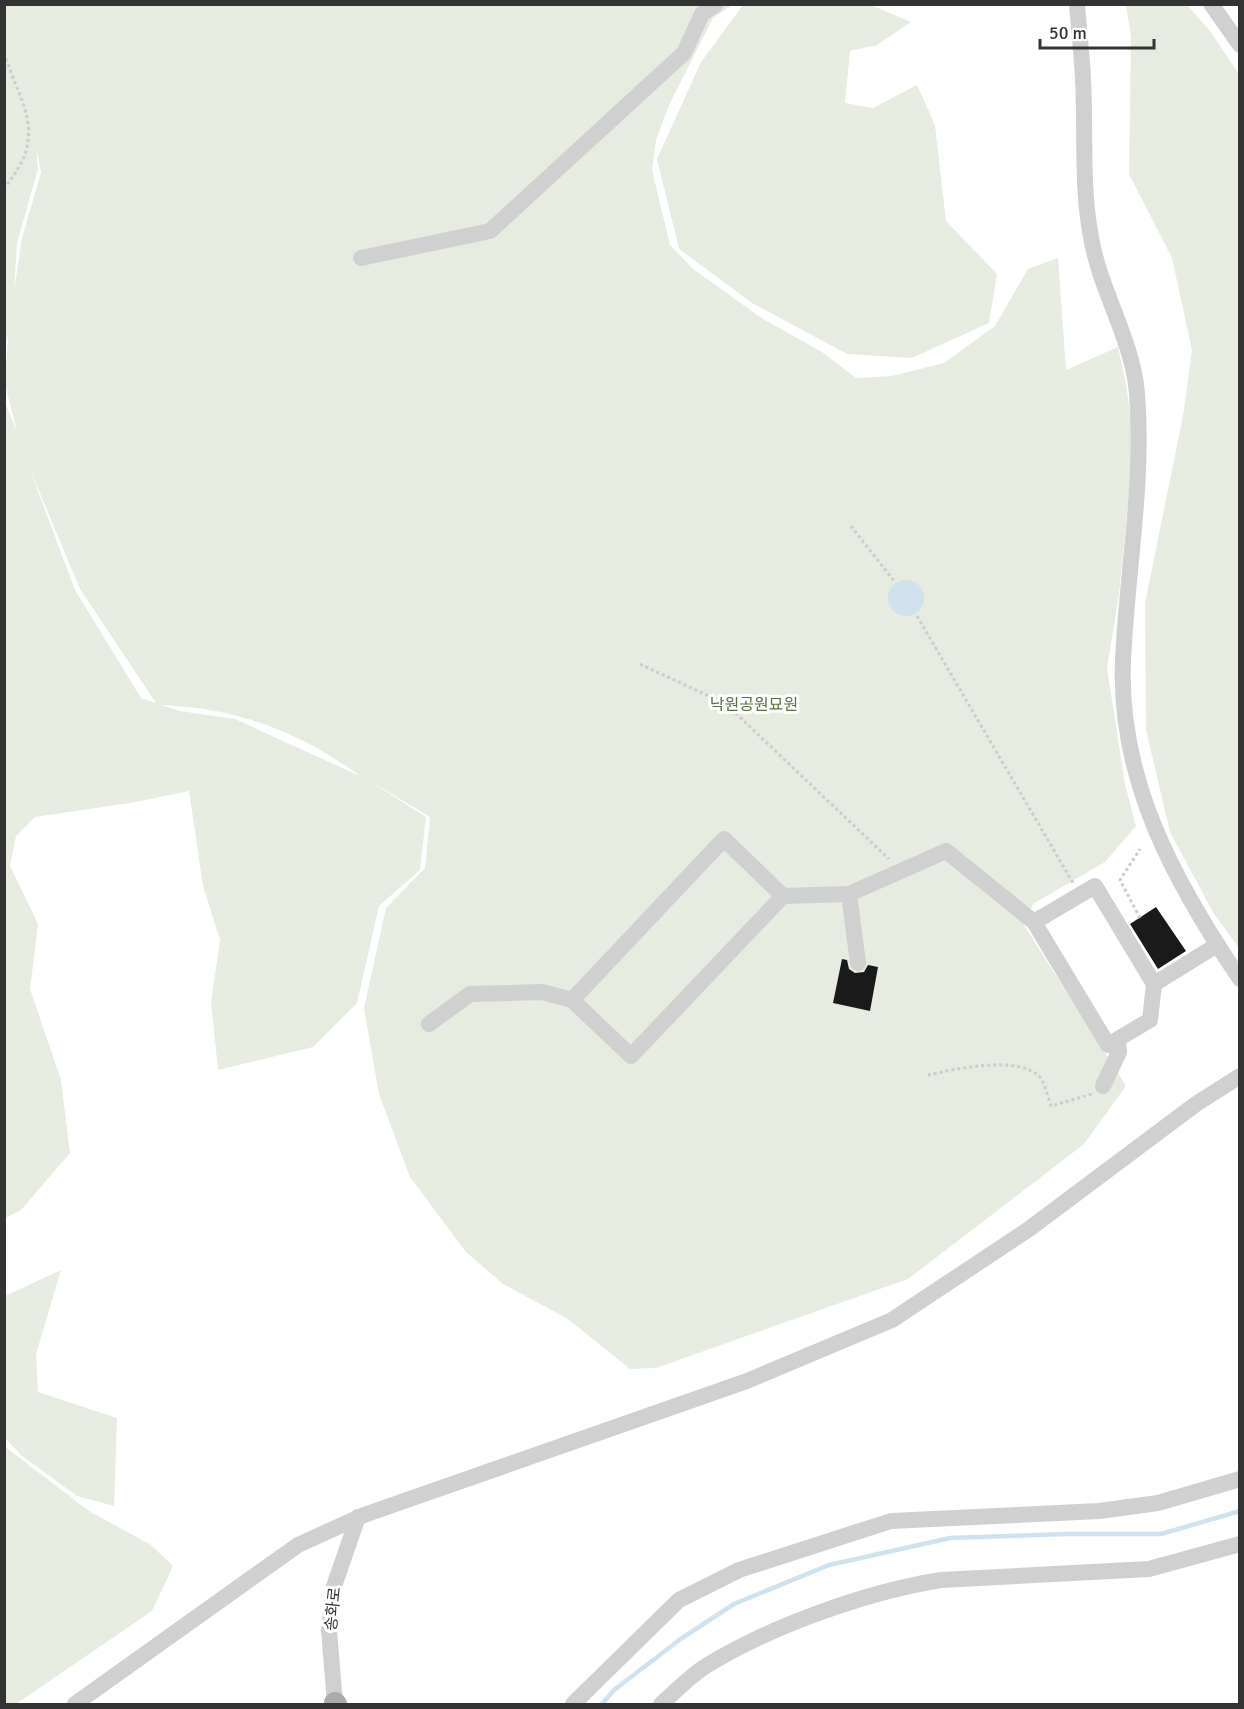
<svg xmlns="http://www.w3.org/2000/svg" width="1244" height="1709" font-family="Signika,'Noto Sans KR',sans-serif">
<rect width="100%" height="100%" fill="#fff"/>
<path fill="#e6ecdf" fill-rule="evenodd" d="M5 5H732L713 18 669 105 656 140 652 170 670 245 692 268 760 317 822 352 856 378 892 376 944 363 995 326 1028 269 1058 258 1066 370 1118 347 1126 384 1134 443 1119 594 1107 668 1125 784 1136 826 1105 862 1033 904 1024 925 1126 1086 1084 1144 908 1279 656 1368 630 1369 568 1319 503 1284 466 1252 410 1177 379 1094 364 1008 386 908 425 868 430 817 365 778 426 817 420 870 379 906 357 1003 313 1047 218 1070 211 1002 220 940 203 886 189 791 130 803 35 817 16 836 10 866 38 924 30 989 61 1080 70 1153 21 1210 5 1218V402L17 432 5 384 8 336 5 345ZM36 147 41 173 22 238 14 291 17 243 38 169ZM29 467 80 589 156 703 141 698 75 590ZM161 705C237 708 299 731 360 776L235 719 180 711Z
M743 5H871L911 22 877 45 850 51 845 103 873 108 917 85 935 125 946 221 997 274 989 323 912 358 847 354 752 303 679 249 657 159 701 62Z
M1126 5H1187L1210 31 1239 74V948L1214 914 1170 832 1146 730 1145 603 1183 416 1192 350 1172 258 1129 174 1131 37Z
M61 1270 36 1354 38 1392 117 1418 114 1506 77 1496 21 1455 5 1438V1296Z
M4 1446 89 1511 151 1545 173 1566 152 1611 16 1704H4Z"/>
<path fill="#cfe2ee" d="M888 598a18 18 0 1 1 36 0a18 18 0 1 1-36 0Z"/>
<g fill="none" stroke-linecap="round" stroke-linejoin="round">
<path stroke="#cfe2ee" stroke-width="4.5" d="M602 1704 614 1690 682 1638 734 1604 829 1565 950 1538 1066 1534H1161L1240 1511"/>
</g>
<path fill="#1a1a1a" d="M1156 907 1186 951 1158 969 1130 924Z
M842 959 847 960 849 969 855 973 864 972 868 965 878 967 870 1011 833 1003Z"/>
<g fill="none" stroke-linecap="round" stroke-linejoin="round">
<path stroke="#cdcdcd" stroke-width="3" stroke-dasharray="3 3" stroke-linecap="butt" d="M4 53C22 108 49 135 4 188
M851 526 894 581
M917 616 1073 883
M640 664 726 704 889 859
M1140 918 1120 880 1140 849
M928 1075C956 1069 1016 1055 1039 1076 1045 1082 1048 1098 1051 1106L1092 1094"/>
<path stroke="#d0d0d0" stroke-width="16" d="M1077 4C1079 30 1082 55 1083 80 1086 133 1081 185 1091 237 1100 291 1132 338 1137 393 1144 486 1127 569 1123 661 1118 780 1175 883 1240 979
M1211 4 1240 45
M361 258 490 231 684 53 702 14 716 4
M849 894 858 963
M783 896 849 894 946 851 1034 922 1108 1045 1150 1020 1154 984 1095 886 1034 922
M1154 984 1217 945
M429 1024 470 994 542 992 572 1000 631 1056 783 896 724 839 572 1000
M1103 1086 1119 1052 1118 1039
M75 1704 298 1545 364 1515 747 1381 892 1320 1029 1229 1196 1104 1240 1076
M335 1704 329 1630 333 1589 358 1517
M573 1704 679 1600 739 1570 891 1521 1099 1511 1158 1503 1240 1479
M661 1704C675 1692 690 1676 706 1666 771 1626 866 1592 941 1580L1149 1569 1240 1544"/>
<path stroke="#ababab" stroke-width="22" d="M335 1703 336 1704"/>
</g>
<g text-anchor="middle" dominant-baseline="central" stroke-width="6" stroke-linejoin="round" paint-order="stroke">
<g font-size="16" fill="#56703f" stroke="#fff">
<text x="754" y="705">낙원공원묘원</text>
</g>
<g font-size="16" fill="#333" stroke="#fff">
<text transform="translate(333 1609) rotate(-84)">송화로</text>
</g>
</g>
<rect width="1244" height="1709" fill="none" stroke="#333333" stroke-width="12"/>
<path d="M1040 39v9h114v-9" fill="none" stroke="#333333" stroke-width="3"/>
<text x="1049" y="39" font-size="18" fill="#333333" stroke="#ffffff" stroke-width="4.5" paint-order="stroke">50 m</text>
</svg>
